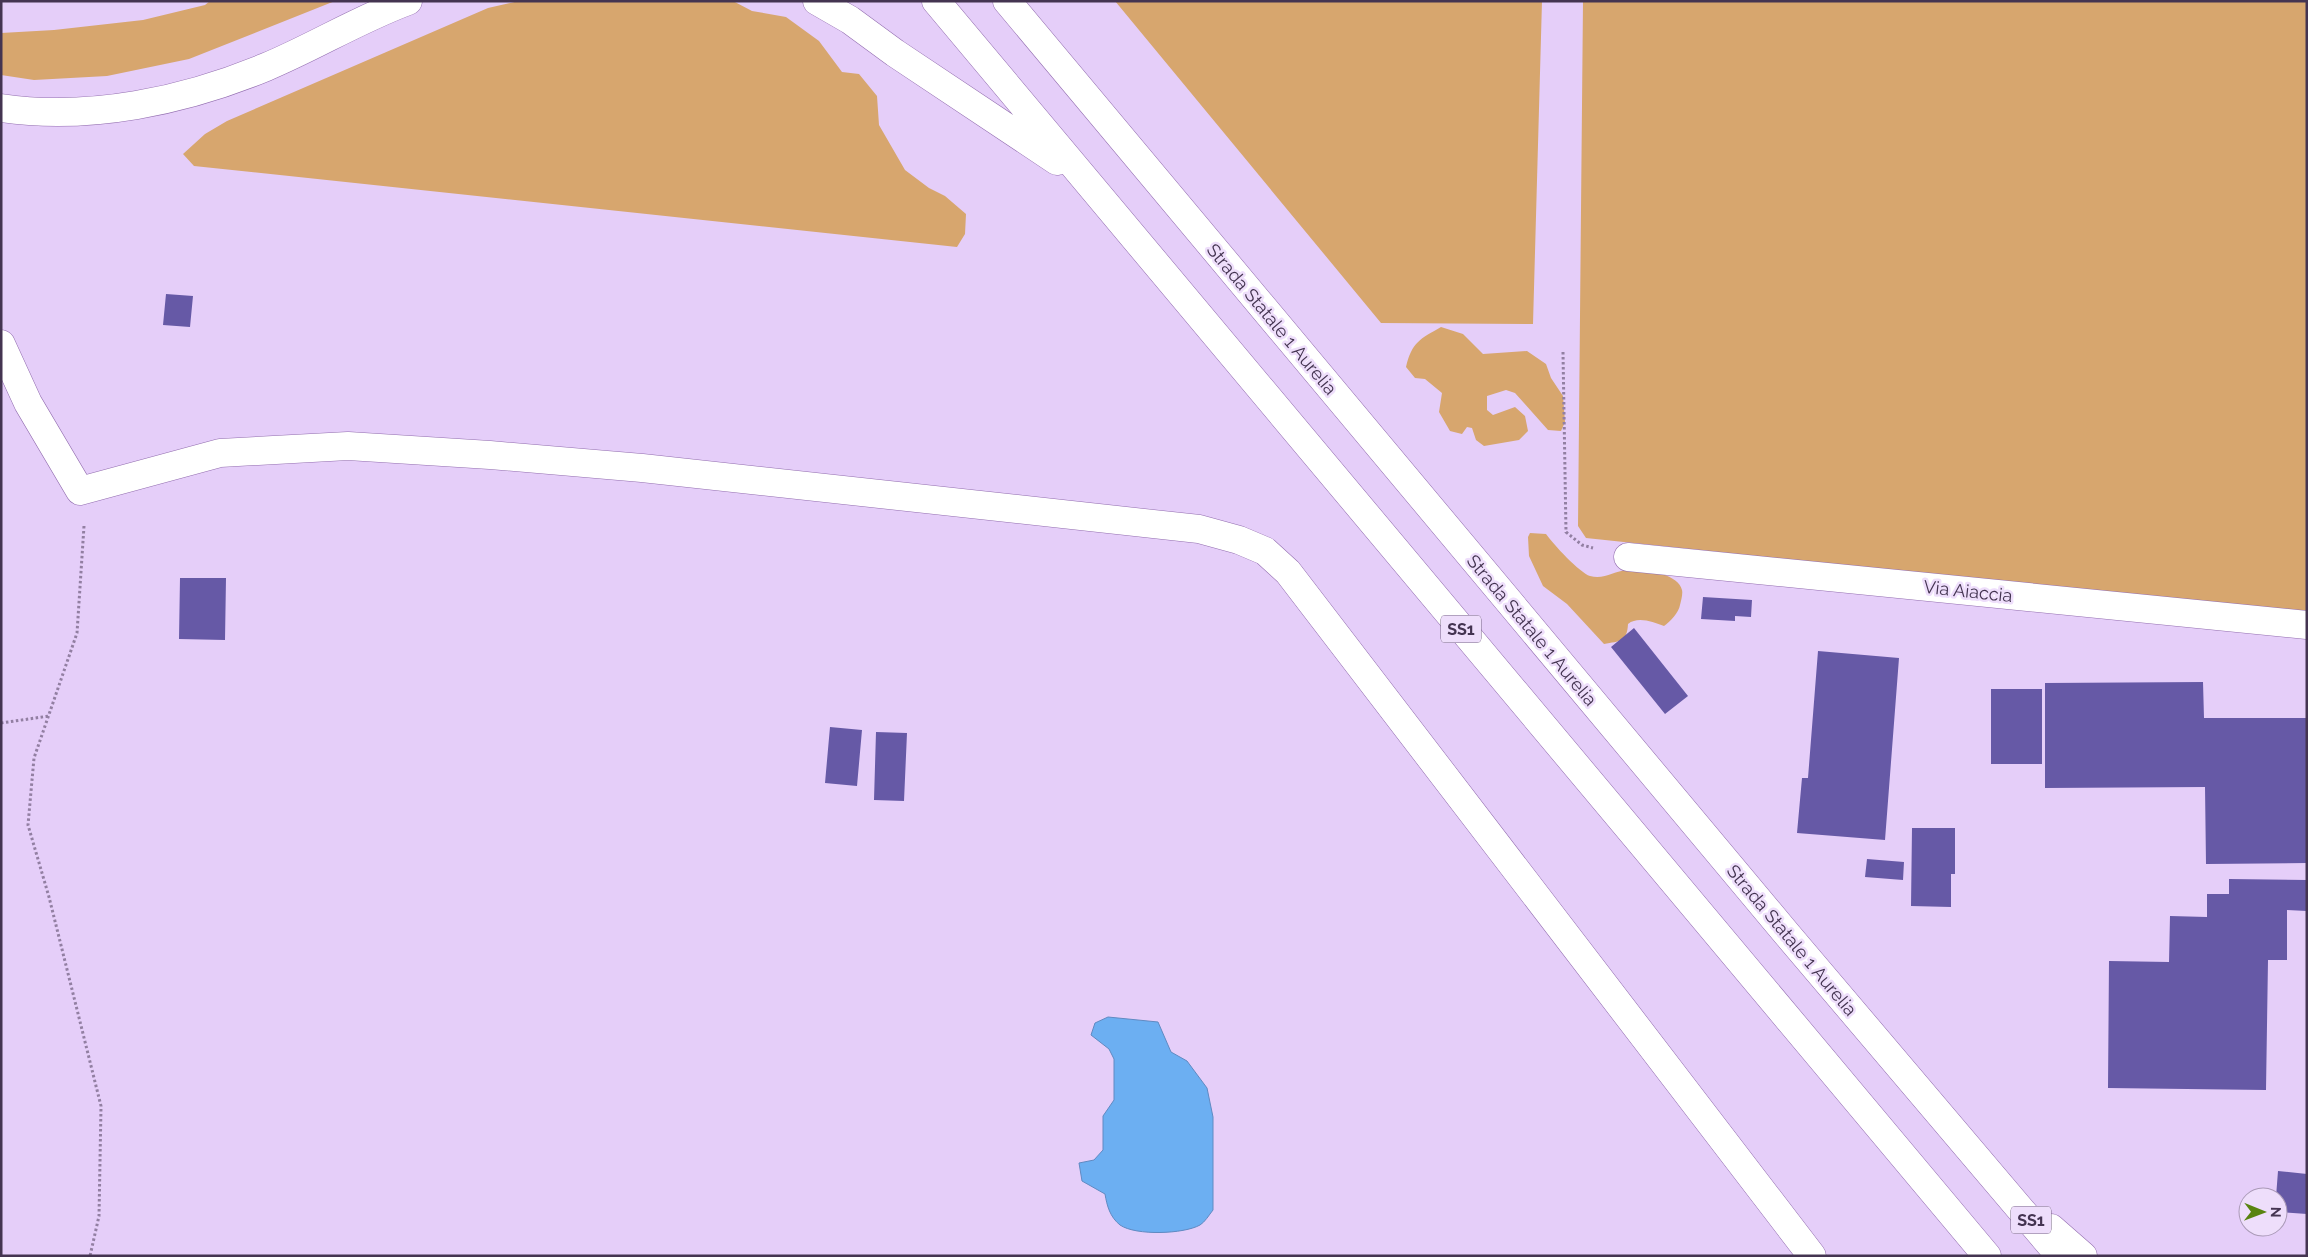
<svg xmlns="http://www.w3.org/2000/svg" width="2308" height="1257" font-family="Raleway,sans-serif">
<rect width="100%" height="100%" fill="#e5cef9"/>
<path fill="#d7a66e" d="M210 1H335L189 59 107 76 34 80 1 75V33L54 30 143 20 205 5Z
M519 1H733L752 11 786 17 819 41 842 72 859 74 877 96 879 125 905 170 929 188 945 196 966 214 965 234 957 247 194 166 183 154 205 134 227 121 488 8Z
M1115 1H1542L1533 324 1381 323Z
M1583 1H2307V614L1586 538 1578 526Z
M1441 327 1463 334 1483 354 1527 351 1546 364 1551 378 1563 396 1565 422 1561 431 1548 430 1515 393 1506 390 1487 396V410L1493 415 1515 407 1525 416 1528 431 1519 440 1484 446 1476 440 1472 428 1467 427 1462 434 1450 431 1439 412 1442 393 1425 379 1415 378 1406 367C1412 342 1420 339 1441 327Z
M1530 533 1546 534C1553 544 1580 573 1590 576 1604 580 1614 571 1627 570 1641 568 1678 573 1682 590 1683 594 1681 601 1680 605 1679 612 1670 622 1664 626 1653 622 1638 616 1628 624 1627 642 1620 641 1604 644L1567 604 1543 586 1529 556 1528 537Z"/>
<path fill="#6caff2" stroke="#608ac2" d="M1108 1017 1158 1022 1171 1052 1187 1061 1207 1088 1213 1117V1210C1209 1215 1205 1222 1200 1225 1184 1234 1136 1236 1120 1225 1110 1217 1107 1206 1105 1194L1082 1181 1079 1163 1094 1160 1103 1150V1116L1114 1100V1059L1109 1049 1091 1035 1095 1023Z"/>
<path fill="#6659a6" d="M166 294 193 296 190 327 163 325Z
M180 578H226L225 640 179 639Z
M1703 597 1752 600 1751 617 1735 616V621L1701 619Z
M1634 628 1688 696 1665 714 1611 647Z
M1818 651 1899 658 1885 840 1797 833 1802 778H1808Z
M2203 682 2204 718H2307V863L2206 864 2205 787 2045 788V683Z
M1991 689H2042V764H1991Z
M830 727 862 730 857 786 825 783Z
M876 732 907 733 904 801 874 800Z
M1912 828H1955V874H1951V907L1911 906Z
M1867 859 1904 862 1903 880 1865 877Z
M2229 879 2307 880V911L2287 910V960H2268L2266 1090 2108 1088 2109 961 2169 962 2170 916 2207 917V894H2229Z
M2278 1171 2307 1174V1214L2278 1212V1197H2276Z"/>
<g fill="none" stroke-linecap="round" stroke-linejoin="round">
<g stroke="#926daf" stroke-width="29">
<path id="minor" d="M1 344 28 403 80 491 220 453 348 446 490 455 642 468 1199 529 1239 540 1265 551 1288 572 1812 1256
M1628 557 2307 625"/>
</g>
<g stroke="#926daf" stroke-width="29">
<path id="trunk" d="M817 1 850 20 895 53 1057 161
M936 1 1987 1256
M1007 1 1786 933 2060 1256
M1 108C90 121 184 101 266 67 314 47 359 19 408 1
M2051 1228 2083 1256"/>
</g>
<path stroke="#927fa2" stroke-width="3" stroke-dasharray="2.5 2.5" stroke-linecap="butt" d="M1563 352 1566 532 1582 545 1593 548
M84 526 77 633 34 758 28 825 49 897 101 1106 99 1216 90 1256
M1 723 49 716"/>
<use href="#minor" stroke="#fff" stroke-width="28"/>
<use href="#trunk" stroke="#fff" stroke-width="28"/>
</g>
<g text-anchor="middle" dominant-baseline="central" stroke-width="5" stroke-linejoin="round" paint-order="stroke">
<g fill="#eedefb" stroke="#776784" stroke-width="1">
<rect x="1441" y="615.5" width="40" height="27" rx="4"/>
<rect x="2011" y="1206.5" width="40" height="27" rx="4"/>
</g>
<g font-size="16" font-weight="bold" fill="#443451">
<text x="1461" y="629">SS1</text>
<text x="2031" y="1220">SS1</text>
</g>
<g font-size="18" fill="#443451" stroke="#eedefb">
<text transform="translate(1272 319) rotate(50)">Strada Statale 1 Aurelia</text>
<text transform="translate(1968 591) rotate(6)">Via Aiaccia</text>
<text transform="translate(1532 630) rotate(50)">Strada Statale 1 Aurelia</text>
<text transform="translate(1792 940) rotate(50)">Strada Statale 1 Aurelia</text>
</g>
</g>
<rect width="2308" height="1257" fill="none" stroke="#443451" stroke-width="5"/>
<g transform="translate(2263 1212) rotate(91)"><circle r="24" fill="#eedefb" stroke="#aa9ab7"/>
<path d="M0-4L9 19L0 12L-9 19Z" fill="#598410"/>
<text y="-8" font-size="14" font-weight="bold" text-anchor="middle" fill="#443451">N</text>
</g>
</svg>
